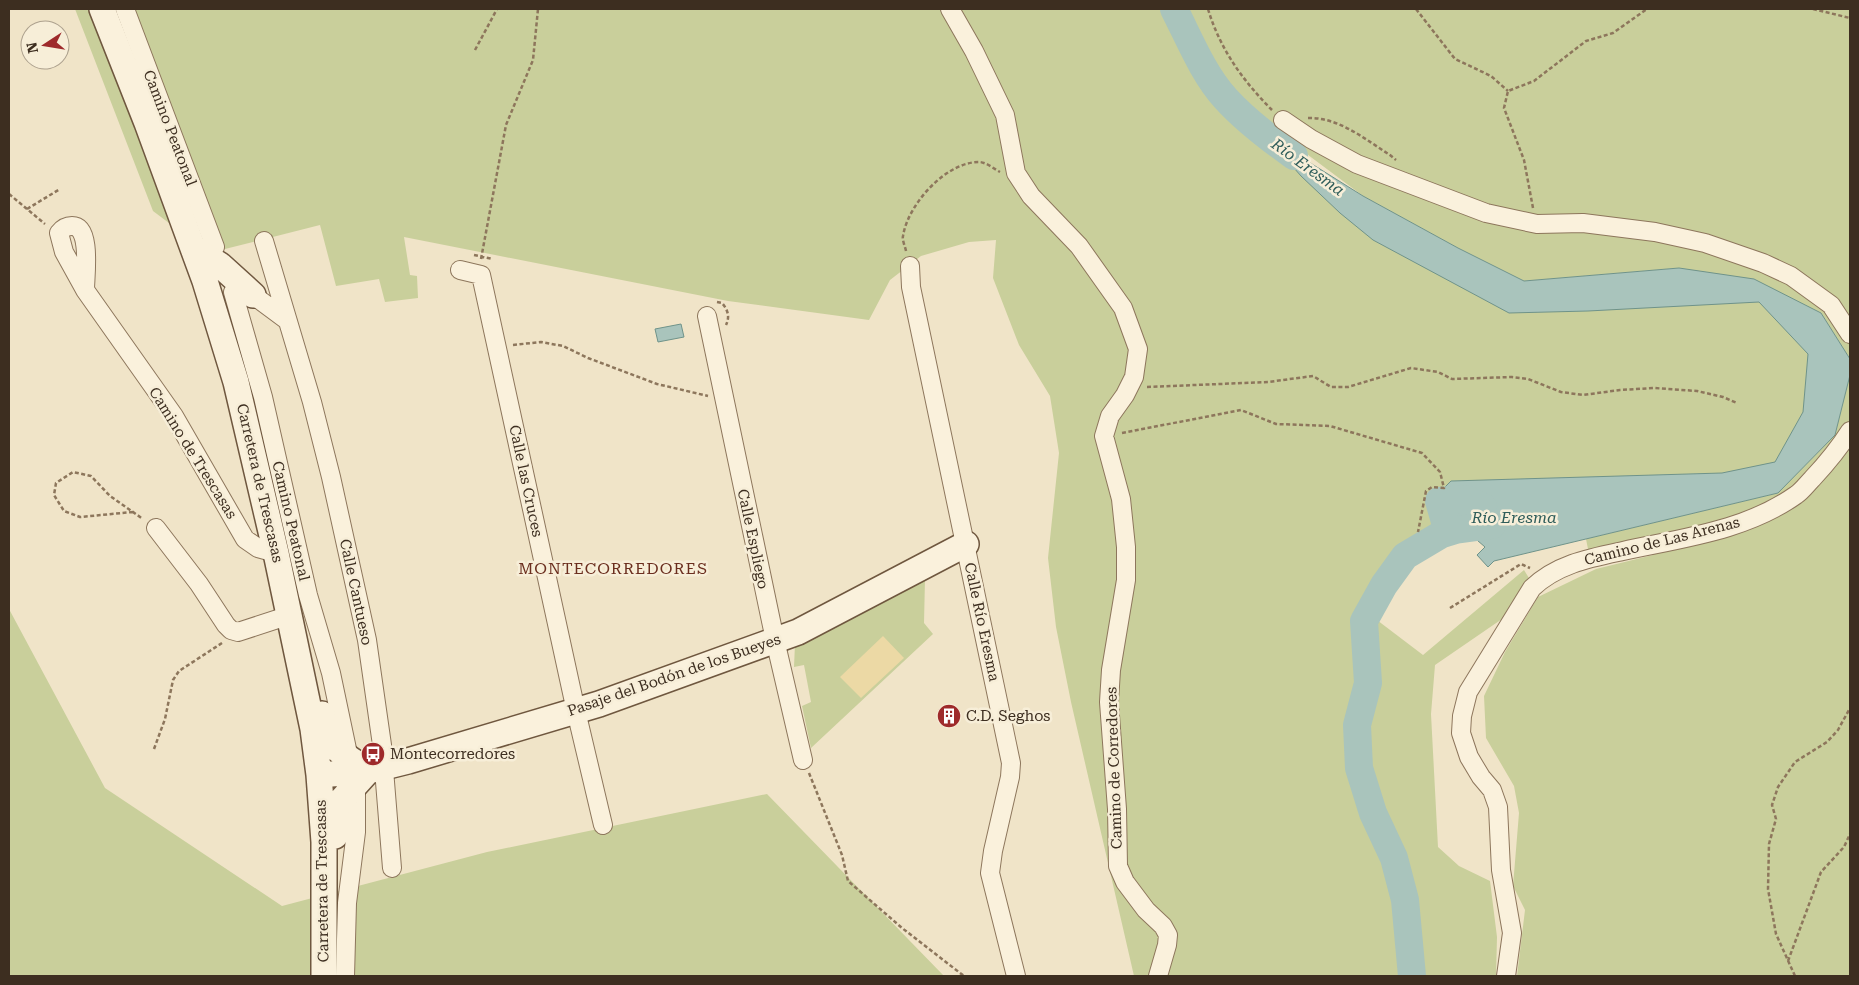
<svg xmlns="http://www.w3.org/2000/svg" width="1859" height="985" font-family="'Roboto Serif',serif">
<rect width="100%" height="100%" fill="#f0e4c8"/>
<path fill="#c9cf9b" d="M75 9H1850V359L1821 313 1679 268 1524 281 1458 248 1363 196 1264 122 1202 63 1225 98 1264 134 1398 233 1538 296 1708 279 1818 328 1799 458 1612 511 1455 530 1438 536 1425 544 1436 551 1412 563 1377 599 1369 614 1423 655 1524 570 1532 583 1502 619 1435 665 1431 714 1438 847 1459 866 1490 881 1497 937 1496 976H1134L1071 702 1056 627 1048 558 1059 453 1050 396 1019 345 993 278 996 240 969 242 921 256 890 280 869 320 728 301 404 237 410 275 417 276 418 298 385 302 379 279 336 286 320 225 209 253 153 211Z
M1850 375V976H1517L1525 910 1513 886 1519 813 1514 786 1486 738 1484 696 1505 652 1538 597 1596 569 1653 555 1588 549 1586 539 1778 493 1835 435Z
M925 579 924 623 933 634 811 748 802 706 811 702 804 665 794 667 795 644Z
M9 609 105 788 282 906 487 852 767 794 944 976H9Z"/>
<path fill="#ecd9a5" d="M883 636 904 658 861 698 840 677Z"/>
<path fill="#a9c4bc" stroke="#6f938a" d="M1264 134 1363 196 1458 248 1524 281 1679 268 1754 279 1821 313 1850 359V375L1835 435 1778 493 1494 561 1488 567 1477 555 1485 547 1470 534 1458 539 1444 488 1451 481 1722 473 1775 462 1803 412 1808 354 1759 302 1588 311 1509 313 1373 240 1340 213 1301 176Z
M681 324 684 337 658 342 655 329Z"/>
<g fill="none" stroke-linecap="round" stroke-linejoin="round">
<path stroke="#a9c4bc" stroke-width="28" d="M1174 9C1189 38 1203 74 1226 99 1246 121 1270 139 1294 156
M1448 532 1439 501 1466 499 1483 507
M1412 976 1405 900 1394 858 1373 813 1359 768 1357 725 1368 683 1364 621 1384 585 1405 556 1442 534 1455 530 1492 525"/>
<g stroke="#8d765c" stroke-width="20">
<path id="street" d="M125 9 215 247
M950 9 974 51 1005 115 1016 173 1031 196 1079 246 1123 308 1138 349 1134 377 1125 395 1110 416 1104 436 1121 499 1126 547V580L1111 670 1109 702 1117 809 1118 866 1125 882 1146 910 1163 926 1168 935 1167 945 1158 976
M1283 120 1311 139 1357 164 1486 213 1537 224 1583 223 1655 232 1705 243 1763 263 1791 276 1831 305 1850 334
M264 241 312 402 331 477 367 640 382 745 392 868
M910 266 911 287 1011 763 1010 777 993 851 990 873 1016 976
M460 270 481 275 576 711 603 825
M85 290C85 276 92 226 72 226 65 226 62 229 59 233L64 252 85 290 174 416 245 539 258 548 276 553
M233 292 263 397 308 595 331 673 347 749
M253 295 288 321
M707 316 775 640 803 760
M156 528 199 584 226 625 231 630 238 632 290 615
M345 976 347 903 356 832V792
M1506 976 1512 933 1501 870 1498 807 1492 790 1481 777 1469 757 1461 733 1462 716 1468 692 1532 588C1557 564 1590 558 1623 551 1682 538 1745 531 1796 495 1802 491 1807 484 1812 479 1827 463 1838 450 1850 431"/>
</g>
<g stroke="#6f573f" stroke-width="28">
<path id="secondary" d="M102 9 147 123 205 281 236 382 276 553 313 729 319 775 324 842V976
M193 248 220 265 253 295
M322 714C328 749 340 752 368 771
M319 775 368 771 408 761 599 704 798 632 966 544
M335 836V814L338 804 368 771"/>
</g>
<path stroke="#8d765c" stroke-width="2.5" stroke-dasharray="4 2.5" stroke-linecap="butt" d="M1208 9C1220 49 1243 81 1272 110
M1416 9 1455 59 1491 76 1508 91
M1813 9 1850 18
M475 50 497 9
M1308 118C1339 117 1366 140 1390 155L1396 160
M9 194 45 224
M1533 208 1524 160 1504 108 1508 91 1534 81 1586 41 1613 33 1647 9
M27 209 60 189
M906 251C905 246 902 240 903 236 908 204 946 162 979 162 986 162 994 169 1000 172
M474 255 493 259
M481 259 506 125 533 60 538 9
M717 302 722 303C728 310 730 317 726 325
M513 345 541 342 563 346 588 358 657 384 708 396
M1147 387 1268 382 1313 376 1331 387H1348L1411 368 1438 372 1452 379 1512 377 1528 379 1561 392 1583 395 1620 390 1654 388 1697 391 1723 397 1737 403
M1122 433 1241 410 1276 424 1330 426 1422 453 1440 472 1444 488 1432 487 1426 491 1418 532
M133 512 80 517 64 511 54 495 56 483 73 472 91 476 110 496 143 519
M1450 608 1521 564 1530 568
M154 749 165 719 173 680 179 671 222 643
M809 773 842 855 848 881 902 928 964 976
M1788 961 1821 872 1844 847 1850 834
M1795 976 1776 934 1768 889 1769 844 1776 819 1772 805 1778 787 1795 762 1827 742 1838 730 1850 708"/>
<use href="#street" stroke="#faf1dc" stroke-width="18"/>
<use href="#secondary" stroke="#faf1dc" stroke-width="25"/>
</g>
<defs>
<g id="building-disc" transform="scale(1.25)"><circle r="9.5" fill="#9e2a2b" stroke="#f7eed8"/><path d="M-4-6H4V6H1V3H-1V6H-4ZM-2.5-4.3h1.7v1.8h-1.7ZM.8-4.3h1.7v1.8H.8ZM-2.5-1h1.7V.8h-1.7ZM.8-1h1.7V.8H.8Z" fill="#fff"/></g>
<g id="bus-disc" transform="scale(1.25)"><circle r="9.5" fill="#9e2a2b" stroke="#f7eed8"/><path d="M-5-6H5V4H4V6H2V4H-2V6H-4V4H-5ZM-3.5-4V0h7V-4ZM-3.5 1.2v1.5H-2V1.2ZM2 1.2v1.5H3.5V1.2Z" fill="#fff"/></g>
</defs>
<g fill-rule="evenodd">
<use href="#building-disc" x="949" y="716"/>
<use href="#bus-disc" x="373" y="754"/>
</g>
<g text-anchor="middle" dominant-baseline="central" stroke-width="5" stroke-linejoin="round" paint-order="stroke">
<g font-size="15" fill="#3d2e20" stroke="#f7eed8">
<text transform="translate(170 128) rotate(69)">Camino Peatonal</text>
<text transform="translate(193 453) rotate(58)">Camino de Trescasas</text>
<text transform="translate(526 481) rotate(78)">Calle las Cruces</text>
<text transform="translate(260 483) rotate(77)">Carretera de Trescasas</text>
<text transform="translate(291 521) rotate(77)">Camino Peatonal</text>
<text transform="translate(753 539) rotate(78)">Calle Espliego</text>
<text transform="translate(1662 541) rotate(-14)">Camino de Las Arenas</text>
<text transform="translate(356 592) rotate(78)">Calle Cantueso</text>
<text transform="translate(982 622) rotate(78)">Calle Río Eresma</text>
<text transform="translate(674 675) rotate(-19)">Pasaje del Bodón de los Bueyes</text>
<text transform="translate(1114 768) rotate(-92)">Camino de Corredores</text>
<text transform="translate(322 881) rotate(-91)">Carretera de Trescasas</text>
</g>
<g font-size="15" fill="#3d2e20" stroke="#f7eed8" text-anchor="start">
<text x="966" y="716">C.D. Seghos</text>
<text x="390" y="754">Montecorredores</text>
</g>
<g font-size="16" font-style="italic" fill="#2f5d5a" stroke="#f7eed8">
<text transform="translate(1308 167) rotate(36)">Río Eresma</text>
<text x="1514" y="517">Río Eresma</text>
</g>
<g font-size="16" letter-spacing="1" fill="#6b2e1e" stroke="#f7eed8">
<text x="613" y="568">MONTECORREDORES</text>
</g>
</g>
<rect width="1859" height="985" fill="none" stroke="#3d2e20" stroke-width="20"/>
<g transform="translate(45 45) rotate(258)"><circle r="24" fill="#f7eed8" stroke="#ada18e"/>
<path d="M0-4L9 19L0 12L-9 19Z" fill="#9e2a2b"/>
<text y="-8" font-size="14" font-weight="bold" text-anchor="middle" fill="#3d2e20">N</text>
</g>
</svg>
